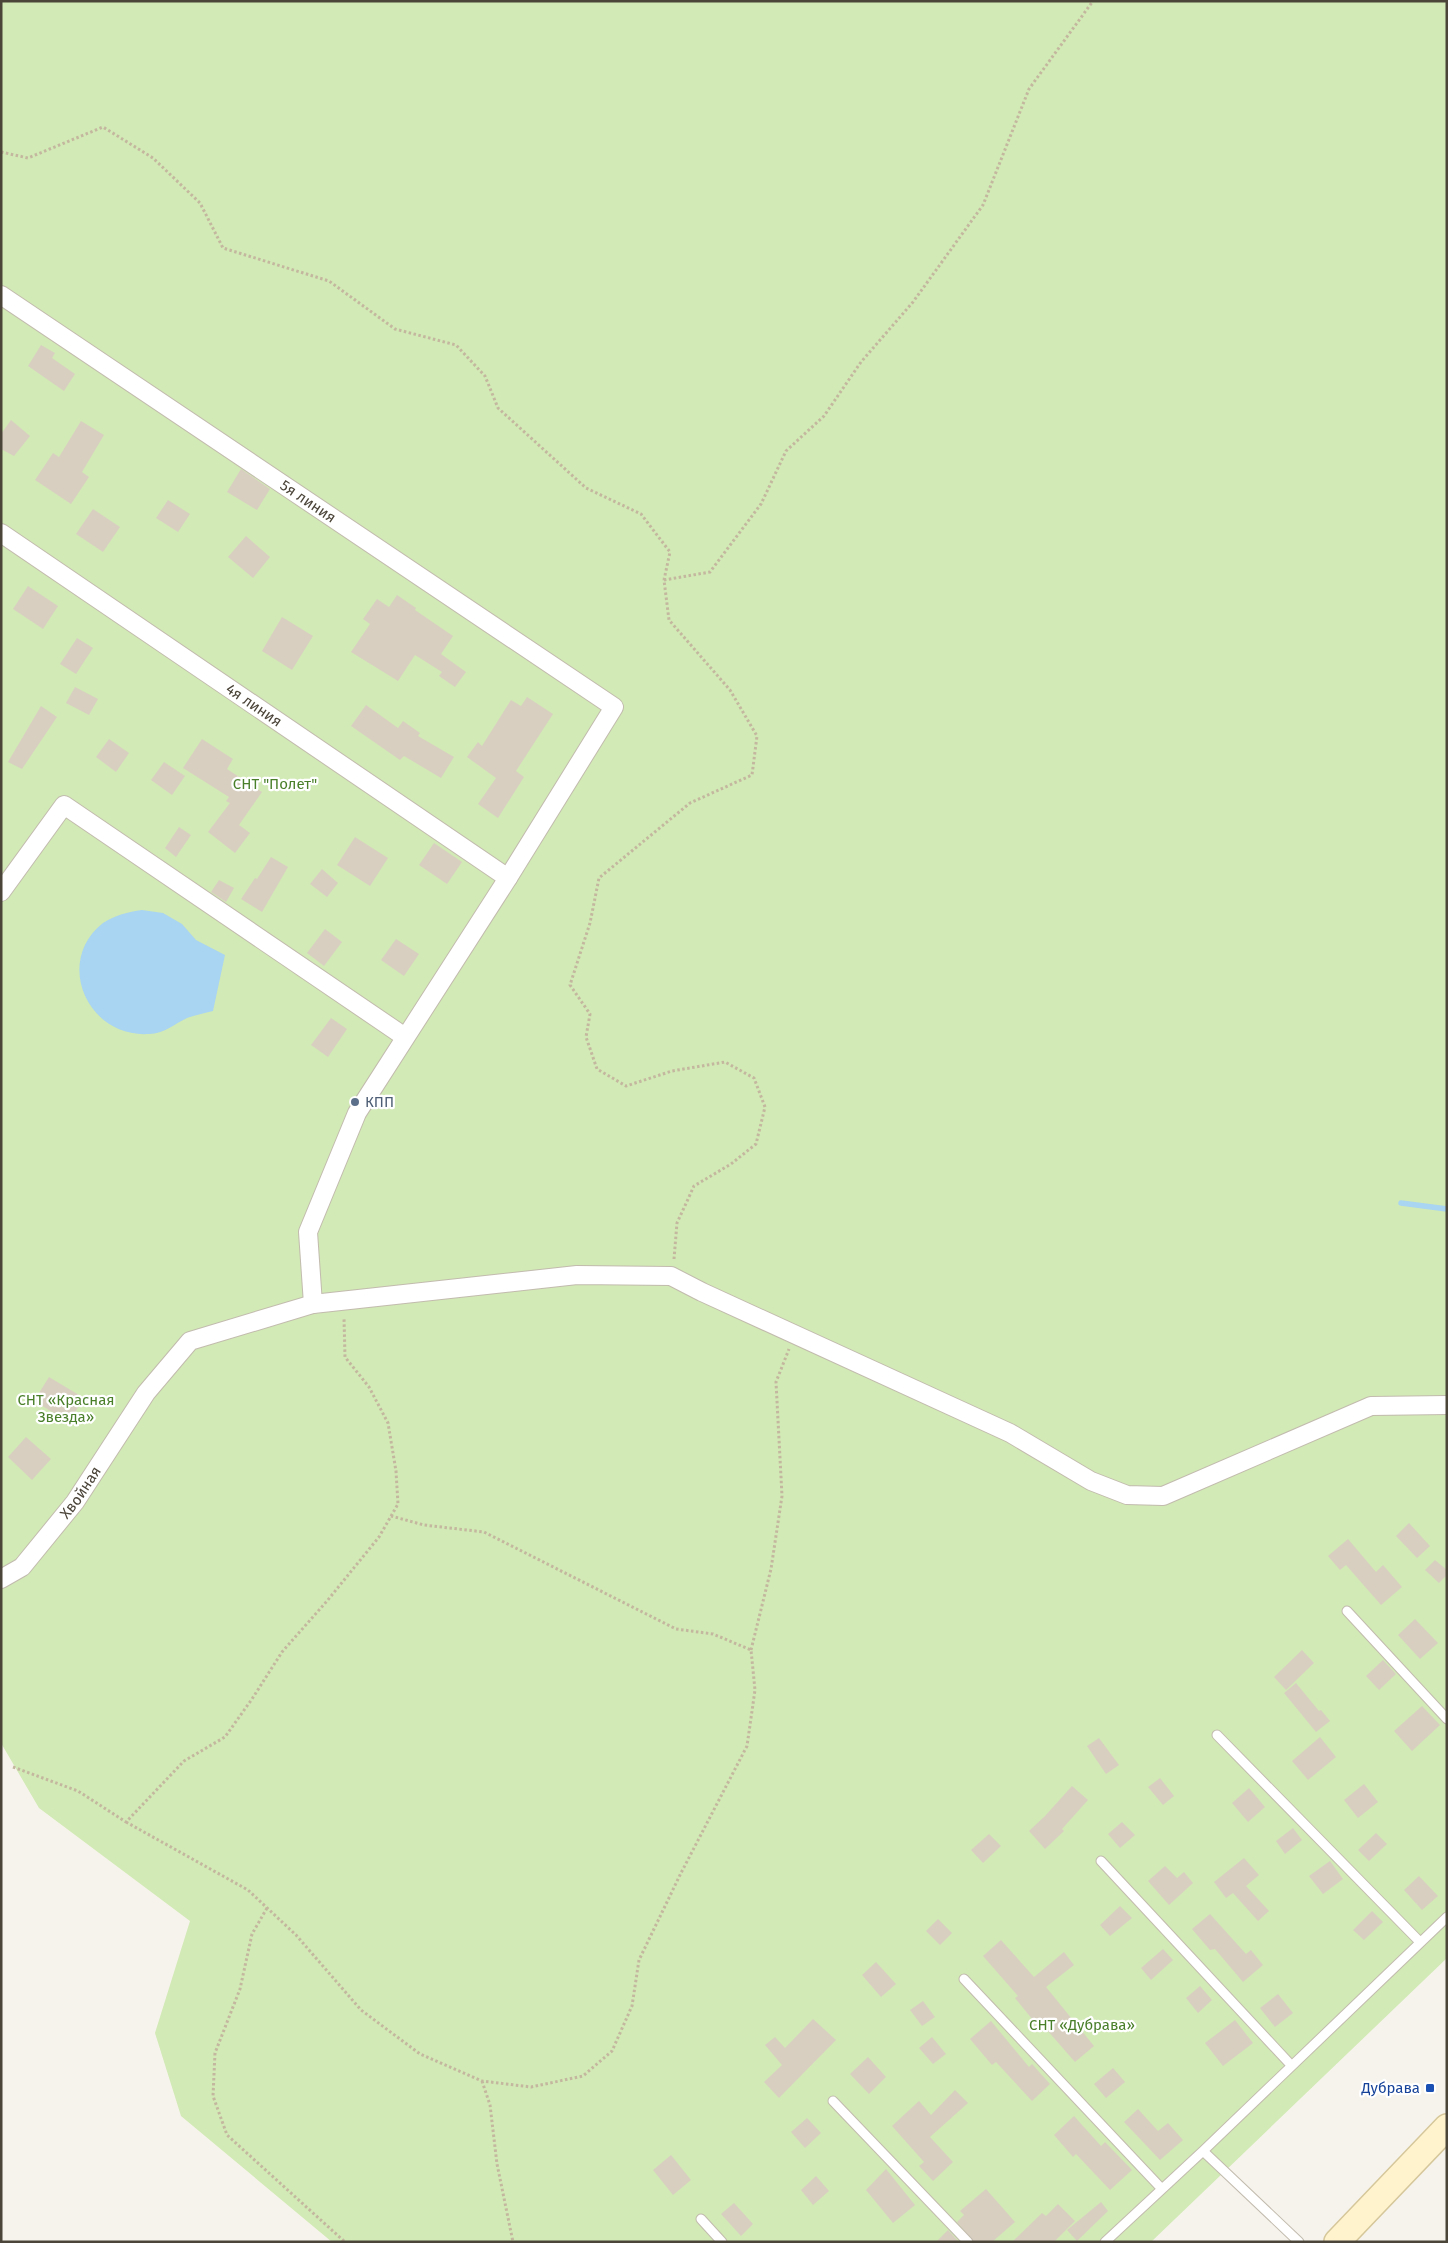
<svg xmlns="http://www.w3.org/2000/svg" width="1448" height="2243" font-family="'Fira Sans',sans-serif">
<rect width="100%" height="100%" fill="#f6f3ec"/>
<path fill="#d2eab5" d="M1 1H1447V1958L1151 2242H332L181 2116 155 2033 190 1921 39 1808 1 1743Z"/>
<path fill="#a9d4f2" d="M142 910 163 913 182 924 196 940 225 955 213 1011C205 1013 195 1015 187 1018 174 1024 164 1034 149 1034 87 1038 54 961 103 923 115 915 128 912 142 910Z"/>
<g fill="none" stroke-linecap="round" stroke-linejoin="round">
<path stroke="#a9d4f2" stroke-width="5.5" d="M1401 1203 1447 1209"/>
</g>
<path fill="#d8cfc1" d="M41 345 55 353 52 358 75 374 64 391 28 366Z
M11 420 30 436 14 456 1 449V434Z
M81 421 104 435 82 472 89 477 71 504 35 480 53 453 59 457Z
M241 469 270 489 257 510 227 492Z
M168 500 190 514 178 532 156 518Z
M93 509 120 527 103 552 76 534Z
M246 536 270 557 253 578 228 557Z
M28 586 58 606 43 629 13 609Z
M397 595 416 608 415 610 453 636 441 654 466 672 455 687 439 676 442 672 415 655 398 681 351 652 370 624 363 619 377 599 389 607Z
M282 617 313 636 292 670 262 651Z
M77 638 93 648 76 674 60 664Z
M75 687 98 699 89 715 66 703Z
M527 697 553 714 516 771 524 777 498 818 478 804 496 778 467 757 478 742 482 746 511 700 521 706Z
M366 705 398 728 403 721 420 733 418 736 454 757 441 778 404 756 400 760 351 726Z
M41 706 57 717 22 769 8 762Z
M109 739 129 753 116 772 96 757Z
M202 739 233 759 227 769 262 792 239 825 250 833 235 853 208 832 230 803 226 801 229 797 183 768Z
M164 762 185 776 172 795 151 780Z
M179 827 191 835 176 857 165 848Z
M355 837 388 858 370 886 337 865Z
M434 843 462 862 447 884 419 865Z
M271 857 288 867 262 912 241 899 255 878 257 879Z
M322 869 338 883 327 897 310 884Z
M219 880 234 888 226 902 211 892Z
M325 929 342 942 324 966 307 953Z
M396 939 419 954 404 976 381 960Z
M331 1018 347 1029 328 1057 311 1045Z
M49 1377 84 1398 69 1422 34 1401Z
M26 1437 51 1459 32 1480 8 1457Z
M1409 1523 1430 1546 1417 1558 1396 1536Z
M1348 1539 1376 1572 1383 1565 1402 1587 1381 1605 1346 1565 1340 1570 1328 1556Z
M1435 1560 1447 1570V1575L1439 1583 1425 1570Z
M1415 1619 1438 1643 1420 1659 1398 1635Z
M1302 1650 1314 1663 1286 1690 1274 1677Z
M1383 1660 1396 1674 1379 1690 1366 1676Z
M1296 1683 1319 1711 1321 1710 1330 1721 1316 1732 1284 1693Z
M1422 1706 1440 1725 1412 1751 1394 1731Z
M1320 1737 1336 1757 1308 1780 1292 1761Z
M1099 1738 1119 1765 1106 1774 1087 1746Z
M1160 1778 1174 1796 1163 1805 1148 1787Z
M1364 1784 1378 1802 1358 1818 1344 1800Z
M1072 1786 1088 1800 1062 1829 1064 1831 1045 1849 1029 1831 1045 1816Z
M1249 1788 1265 1807 1248 1822 1232 1803Z
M1122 1822 1135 1835 1120 1848 1108 1834Z
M1293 1828 1302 1840 1285 1854 1276 1841Z
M1376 1833 1387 1844 1369 1861 1358 1850Z
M989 1834 1001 1846 983 1863 971 1850Z
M1244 1858 1259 1875 1246 1886 1269 1911 1258 1921 1233 1893 1226 1898 1214 1882Z
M1330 1861 1343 1879 1323 1894 1309 1876Z
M1165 1866 1177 1878 1184 1872 1193 1883 1169 1905 1148 1881Z
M1419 1876 1438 1896 1422 1910 1404 1890Z
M1120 1906 1132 1918 1110 1936 1100 1925Z
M1372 1911 1383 1922 1364 1940 1353 1930Z
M1210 1914 1246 1954 1251 1950 1263 1965 1243 1982 1215 1949 1210 1950 1192 1929Z
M938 1919 952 1933 940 1945 926 1931Z
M1001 1940 1034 1977 1064 1952 1074 1965 1046 1987 1094 2046 1075 2062 1040 2022 1037 2025 1015 1998 1018 1996 983 1956Z
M1163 1949 1173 1960 1151 1980 1141 1968Z
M876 1962 896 1984 881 1997 862 1975Z
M1200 1986 1212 2000 1198 2013 1186 1998Z
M1278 1994 1293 2013 1275 2027 1260 2008Z
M923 2001 935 2017 922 2026 910 2010Z
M813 2019 836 2040 779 2098 764 2082 782 2065 765 2045 775 2037 785 2048Z
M1235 2020 1253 2043 1223 2066 1205 2043Z
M991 2021 1029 2067 1032 2064 1050 2084 1032 2101 996 2062 992 2065 970 2039Z
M932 2037 946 2054 933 2064 919 2048Z
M868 2057 886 2077 869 2094 850 2074Z
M1113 2068 1125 2082 1106 2098 1094 2084Z
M955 2090 968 2103 930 2137 953 2162 933 2181 919 2166 924 2162 892 2126 919 2101 931 2115Z
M1138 2109 1158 2131 1168 2123 1183 2140 1160 2160 1124 2122Z
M1074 2116 1101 2146 1105 2142 1132 2170 1110 2190 1076 2154 1073 2157 1054 2135Z
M807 2118 821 2133 805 2148 791 2132Z
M671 2155 691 2180 673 2195 653 2170Z
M886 2169 915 2205 893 2223 866 2190Z
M816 2176 829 2191 813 2205 801 2190Z
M986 2189 1015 2222 992 2242H974L957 2222 964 2215 960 2211Z
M1101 2202 1108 2211 1077 2241 1067 2230Z
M734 2203 753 2224 741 2236 721 2214Z
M1058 2204 1075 2221 1054 2242H1012L1042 2213 1046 2216Z
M948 2230 959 2242H936Z"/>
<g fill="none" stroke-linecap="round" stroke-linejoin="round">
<g stroke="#c2bbae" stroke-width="11">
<path id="lane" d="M1347 1611 1447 1719
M1217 1735 1420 1942
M1101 1861 1291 2065
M964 1979 1161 2188
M833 2101 968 2242
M1203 2151 1299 2242
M701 2219 722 2242
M1105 2242 1203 2151 1447 1917"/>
</g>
<g stroke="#c2bbae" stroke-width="20">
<g id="street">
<path id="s1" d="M1 295 614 707 508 878 357 1113 308 1232 313 1304"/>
<path id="s2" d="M1 533 508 878"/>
<path d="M1 892 64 805 405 1037"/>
<path id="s3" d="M1 1579 22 1567 75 1502 146 1393 190 1341 313 1304 577 1275 671 1276 702 1292 1010 1433 1091 1481 1127 1495 1163 1496 1371 1406 1447 1405"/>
</g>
</g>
<g stroke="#d6c79b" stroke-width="28">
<path id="secondary" d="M1337 2242 1447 2127"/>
</g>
<path stroke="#c4b79f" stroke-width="3" stroke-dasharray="2.5 2.5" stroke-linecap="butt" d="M1 152 28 158 103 127 153 158 200 203 223 248 329 281 395 329 456 345 485 376 498 408 586 488 641 514 670 552 664 580
M674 1259 677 1223 694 1186 731 1164 756 1144 765 1107 754 1078 725 1062 672 1071 626 1086 597 1069 586 1037 590 1014 570 985 590 923 599 878 690 803 752 775 757 736 730 690 669 620 664 580 710 572 761 504 786 451 824 416 861 362 913 302 983 205 1029 89 1093 1
M751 1650 771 1569 782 1496 776 1382 789 1349
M13 1767 78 1791 126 1822 184 1761 225 1737 252 1699 282 1652 327 1601 379 1537 398 1504 396 1471 388 1423 369 1387 345 1357 344 1318
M126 1822 248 1890 296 1935 361 2010 420 2054 482 2081 531 2087 583 2076 612 2051 632 2006 639 1960 681 1873 747 1746 755 1690 751 1650 713 1634 676 1629 484 1532 424 1525 391 1516
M267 1908 252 1934 240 1989 215 2053 213 2096 227 2135 345 2242
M482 2081 490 2105 497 2164 513 2242"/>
<use href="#lane" stroke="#fff" stroke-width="9"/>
<use href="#street" stroke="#fff" stroke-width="18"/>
<use href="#secondary" stroke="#fff3cd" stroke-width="25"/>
</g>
<circle fill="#5c6f8a" stroke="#fff" stroke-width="2" cx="355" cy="1102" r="5"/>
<rect fill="#1a4fb4" stroke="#fff" stroke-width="2" x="1425" y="2083" width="10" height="10" rx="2.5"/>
<g text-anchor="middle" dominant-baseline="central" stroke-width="4.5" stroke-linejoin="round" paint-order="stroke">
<g font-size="15" fill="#4b4439" stroke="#fff">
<text stroke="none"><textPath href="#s1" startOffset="370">5я линия</textPath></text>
<text stroke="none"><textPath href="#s2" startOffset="306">4я линия</textPath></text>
<text stroke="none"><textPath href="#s3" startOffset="119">Хвойная</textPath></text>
</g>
<g font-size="15" fill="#4a7f2a" stroke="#fff">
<text x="275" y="784">СНТ "Полет"</text>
<text x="66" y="1400">СНТ «Красная<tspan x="66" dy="17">Звезда»</tspan></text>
<text x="1082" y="2025">СНТ «Дубрава»</text>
</g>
<g font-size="15" fill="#4e5e75" stroke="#fff" text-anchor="start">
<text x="365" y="1102">КПП</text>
</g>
<g font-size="15" fill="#164399" stroke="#fff" text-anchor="end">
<text x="1420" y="2088">Дубрава</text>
</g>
</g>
<rect width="1448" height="2243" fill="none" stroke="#4b4439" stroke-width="5"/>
</svg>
